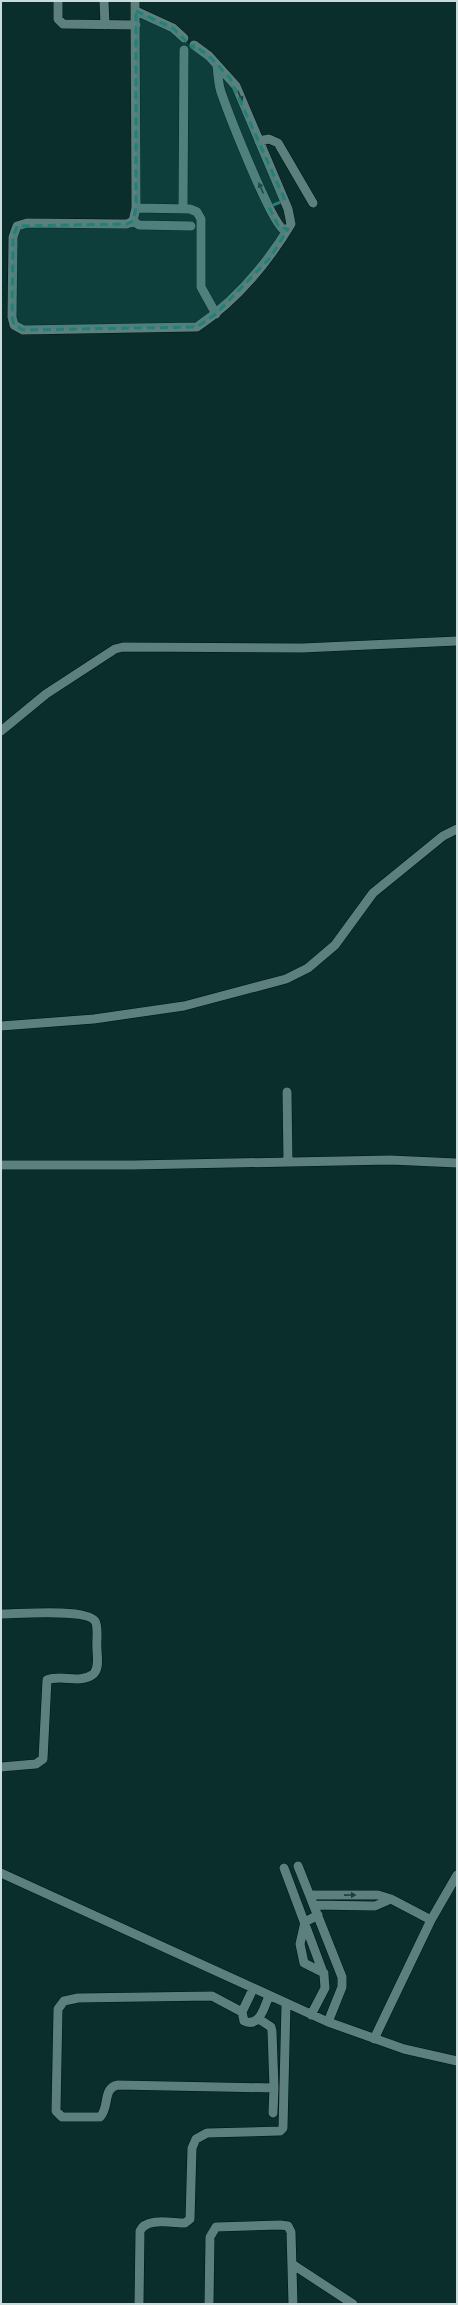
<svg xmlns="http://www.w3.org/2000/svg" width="458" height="2305" font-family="Arial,sans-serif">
<rect width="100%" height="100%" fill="#092e2c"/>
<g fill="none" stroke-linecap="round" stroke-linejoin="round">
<g stroke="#001513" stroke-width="10">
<path id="minor" d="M58 1V19L63 24 136 25
M104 1 105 25
M135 1 136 208 190 209 197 212 201 219V287L216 314
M136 11 173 28 184 38
M217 65C218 74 218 83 221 92 228 112 271 223 284 230L288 229
M259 141 269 139 278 143 313 203
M136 208 133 221 127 224 27 223 17 226 13 237 12 317 14 325 23 330 197 327C235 301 267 264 291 224L288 209 236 86 209 56 194 45
M183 209 184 50
M133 221 139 225 191 226
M1 731 46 694 115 649 123 647 302 648 457 641
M1 1026 94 1019 184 1006 286 979 308 968 335 945 373 893 443 836 457 829
M287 1092 288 1162
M1 1165H133L390 1160 457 1163
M1 1614C18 1614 86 1608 95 1621 99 1627 96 1642 97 1649 97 1657 100 1670 92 1675 79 1684 61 1674 47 1680L43 1759 36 1764 1 1767
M298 1866 342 1977V1987L328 2022
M284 1868 324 1975 325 1988 311 2015
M1 1873 328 2022 404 2049 457 2061
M311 1895H378L391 1899 431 1920
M314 1905 375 1906 391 1899
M318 1915 305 1922 300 1944 304 1963 324 1973
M242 2012 253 1989
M259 2019 271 2027 272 2031 274 2088 118 2085C102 2088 110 2107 100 2117H62L56 2111 58 2009 64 2001 78 1998 212 1996 242 2012 244 2021C260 2028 264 2007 269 1996
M374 2039 431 1920 457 1875
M273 2113 274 2088
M292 2264 353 2304
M139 2304 140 2231C146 2217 172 2223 185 2223L190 2219 192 2148 196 2139 207 2133 280 2131 283 2128 286 2004
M209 2304 210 2237 216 2227 280 2225 288 2226 291 2232 293 2304"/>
</g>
<use href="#minor" stroke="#5c807d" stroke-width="9"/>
</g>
<defs><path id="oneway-solid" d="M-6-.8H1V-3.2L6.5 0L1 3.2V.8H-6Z"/></defs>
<g fill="#1c403d">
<use href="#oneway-solid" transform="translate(240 96) rotate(67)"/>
<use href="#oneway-solid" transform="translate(261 188) rotate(-114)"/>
<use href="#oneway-solid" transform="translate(350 1895) rotate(-1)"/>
</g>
<path fill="#228079" fill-opacity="0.2" stroke="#228079" stroke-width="3" stroke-dasharray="8 5" stroke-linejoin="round" d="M136 11 173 28 193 48 194 45 209 56 230 78 285 200 269 207 279 227 288 229 270 258 216 314 197 327 23 330 14 325 12 317 13 237 17 226 127 224 133 221 136 208Z"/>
<rect width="458" height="2305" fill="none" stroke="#c9dcdb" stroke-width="4"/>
</svg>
